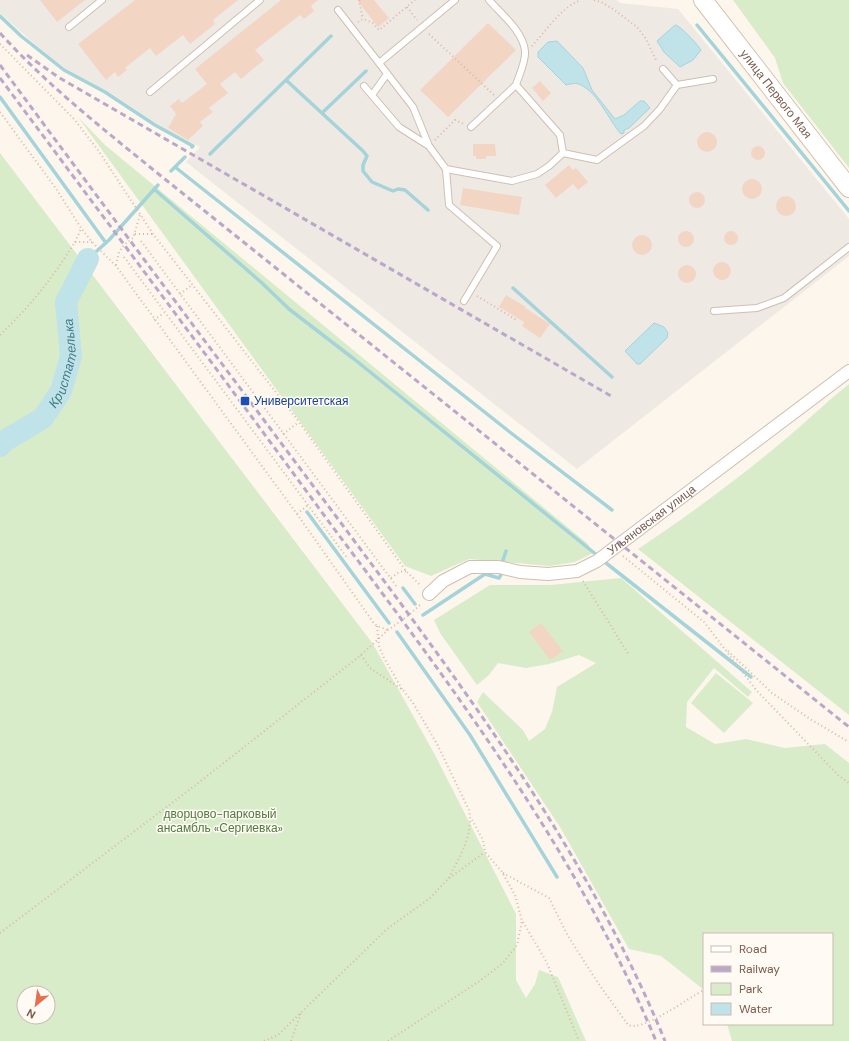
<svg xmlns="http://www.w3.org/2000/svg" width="849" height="1041" font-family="'DM Sans',sans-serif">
<rect width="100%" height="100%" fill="#fdf6ec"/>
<path fill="#efe9e4" d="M0 0H617L620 3 678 9 849 219V256L577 469 186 162 200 147 168 131 109 92 66 69 49 57 0 13Z"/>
<path fill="#d8ecc9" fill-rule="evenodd" d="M733 0H849V168L783 83 775 58Z
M78 117 105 145 588 544 593 553 575 562 550 566 469 559 431 576 405 566Z
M0 153 373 644 435 755 516 914V980L526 998 535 984 539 970 558 977 586 1041H0ZM24 993H48V1017H24Z
M849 384V715L638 549C688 516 736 480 782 442 805 423 826 402 849 384Z
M621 578 752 692 748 697 714 668 687 702 686 727 715 744 746 739 785 748 825 744 849 763V1041H732L727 1024H832V934H704V990L661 956 629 949 560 827 477 702 483 692 523 730 529 741 545 729 552 712 557 687 596 663 579 655 549 664 526 668 498 663 489 675 477 685 440 633 434 620 490 585H551Z
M716 673 753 703 724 733 691 703Z"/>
<path fill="#bfe3e8" stroke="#a5d3da" d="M675 25C680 25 698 45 701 50L693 60 680 67 664 52 657 41Z
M557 41 583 68 592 90 615 119 624 115 640 101H644L650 108 629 128 624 130V133L621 134C610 122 598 93 581 85 576 82 571 84 566 85L538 57V52L548 42Z
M654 323 664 327 668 333 667 338 640 364H637L625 351Z"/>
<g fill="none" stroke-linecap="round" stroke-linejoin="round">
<path stroke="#a5d3da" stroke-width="3.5" d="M0 16 21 36 64 70 105 92 155 125 193 146 192 147
M697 25 849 211
M286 80 363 151 367 156 363 165V171L372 182 393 191 398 189 405 190 428 210
M0 97 106 243
M322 113 366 71
M210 154 331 36
M175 167 511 433 612 510
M171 171 185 157
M154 189 262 283 289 309 354 359 598 556
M88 259 109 240 158 185
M513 288 612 377
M307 512 389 623
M503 560 506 551
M606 563 751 677
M403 588 415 604
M423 615 485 574 499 578 502 573
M397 632 470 735 557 877"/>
<path stroke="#bfe3e8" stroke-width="22" id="s1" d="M0 446 6 440 43 418 61 391 71 356 66 302 88 259"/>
</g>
<path fill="#f3d5c3" d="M40 0H85L57 22Z
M135 0H238L213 20 215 24 190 44 183 35 156 56 150 48 125 68 127 70 118 77 115 72 106 80 78 44Z
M281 0H318L311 6 314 11 304 19 300 15 255 50 264 60 241 79 235 72 220 84 228 93 209 108 213 112 200 122 203 126 188 140 168 128 176 114 170 106 179 99 182 103 207 84 195 69Z
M357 0H374L389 18 378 27Z
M488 23 516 50 448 117 420 90Z
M540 81 551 93 543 101 532 88Z
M697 142a10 10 0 1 1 20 0a10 10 0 1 1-20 0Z
M473 144H495L496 156H486V159H476V156H473Z
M751 153a7 7 0 1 1 14 0a7 7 0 1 1-14 0Z
M569 165 573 170 576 168 588 182 578 190 573 184 556 198 545 185Z
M742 189a10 10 0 1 1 20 0a10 10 0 1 1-20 0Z
M463 188 522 197 519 215 460 205Z
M689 200a8 8 0 1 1 16 0a8 8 0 1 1-16 0Z
M776 206a10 10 0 1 1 20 0a10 10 0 1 1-20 0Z
M678 239a8 8 0 1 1 16 0a8 8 0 1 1-16 0Z
M724 238a7 7 0 1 1 14 0a7 7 0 1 1-14 0Z
M632 245a10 10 0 1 1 20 0a10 10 0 1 1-20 0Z
M713 271a9 9 0 1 1 18 0a9 9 0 1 1-18 0Z
M678 274a9 9 0 1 1 18 0a9 9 0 1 1-18 0Z
M506 295 526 307 525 308 550 324 540 338 522 326 524 322 499 307Z
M541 623 563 651 550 660 529 632Z"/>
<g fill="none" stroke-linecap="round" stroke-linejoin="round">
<g stroke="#d1beb0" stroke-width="8">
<path id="lane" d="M338 10 413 107 429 146 446 169 512 181 537 174 549 166 563 153 560 135 516 85C519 75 526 62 525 51 523 31 501 14 489 0
M69 27 102 0
M379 63 455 0
M663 69 677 85
M364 86 399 127 429 146
M150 92 260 0
M372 95 387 74
M471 127 516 85
M563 153 597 160 644 126 660 109 677 85 713 79
M446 169 449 205 497 246 464 301
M714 311 757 308 784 298 849 247"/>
</g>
<g stroke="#d1beb0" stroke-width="14">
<g id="street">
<path id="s2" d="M429 594 443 581 470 567H499L520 572 548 574 577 571 597 561 849 371"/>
</g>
</g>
<g stroke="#d6c0b0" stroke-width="20">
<g id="secondary">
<path id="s3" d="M703 0 849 188"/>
</g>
</g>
<path stroke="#d9b8a5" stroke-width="2" stroke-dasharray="1 3" stroke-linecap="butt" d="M360 0 359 1 363 19
M594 0 601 2 613 9 637 27 646 39 657 62
M407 7 417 20
M358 22 363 19 373 23 379 30 415 0
M429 34 494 95
M0 44 74 119 98 150 153 234 299 422 406 571 421 586
M532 46C546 31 561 7 581 0
M0 112 57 190 81 228 92 242 116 266 297 514 373 622 377 626 388 630
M435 140 455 120 464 124
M135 234H153
M141 241 397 587
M75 242 81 229
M124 257 348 559
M116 265 119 252 124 245 133 238 140 215
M180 294 192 285
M477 296 518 321
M154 320 164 313
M0 335C31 305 52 279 75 242H92
M283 434 299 422
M297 514 308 505
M623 556 704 622 757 691 839 776 849 783
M391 578 399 572 406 571
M583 581 629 655
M377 626 379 646 384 658 402 689
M728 651 772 693 810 719 849 742
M361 655 370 668 403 690 413 703 437 744 469 810C474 835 459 858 448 879
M503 873 549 898 568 936 598 983 628 1025C643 1032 688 998 704 990
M523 922 546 961 579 1041
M0 933 197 784 361 655 388 630 409 615 422 603
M264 1041 278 1035 387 929 430 898 448 879 485 852
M291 1041 301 1013
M388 1041 481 980 503 963 517 945 522 921 515 895 502 872 485 852 483 840 471 818"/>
<use href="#lane" stroke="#fff" stroke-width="6"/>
<use href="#street" stroke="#fff" stroke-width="12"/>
<use href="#secondary" stroke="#fff" stroke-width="18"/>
<path stroke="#b9a8c9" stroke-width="3" stroke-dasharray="6 4" stroke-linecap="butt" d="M0 33C47 85 102 128 156 172L849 727
M27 55 58 77 611 396
M0 65C113 218 227 371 341 523 463 687 587 851 665 1041
M0 78C111 227 222 376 332 526 454 689 577 852 656 1041"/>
</g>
<rect fill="#1a4fb4" stroke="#fffaf3" stroke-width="1.5" x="240" y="396" width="10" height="10" rx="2"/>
<g text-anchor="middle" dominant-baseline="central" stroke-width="3" stroke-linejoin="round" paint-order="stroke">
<g font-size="12" fill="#7a5c4d" stroke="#fffaf3">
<text stroke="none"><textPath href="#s3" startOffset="119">улица Первого Мая</textPath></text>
<text stroke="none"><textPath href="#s2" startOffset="248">Ульяновская улица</textPath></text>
</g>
<g font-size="12" fill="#164399" stroke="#fffaf3" text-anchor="start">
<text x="254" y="401">Университетская</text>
</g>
<g font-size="12" fill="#537a41" stroke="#fffaf3">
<text x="220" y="814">дворцово-парковый<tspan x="220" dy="14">ансамбль «Сергиевка»</tspan></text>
</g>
<g font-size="13" font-style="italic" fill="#437c86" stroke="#fffaf3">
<text stroke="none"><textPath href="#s1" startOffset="112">Кристателька</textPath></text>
</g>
</g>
<rect x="703" y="933" width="130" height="92" fill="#fffaf3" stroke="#cabbb1"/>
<rect x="711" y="946" width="20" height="6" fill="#ffffff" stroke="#cabbb1"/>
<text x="739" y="953" font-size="12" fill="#7a5c4d">Road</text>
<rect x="711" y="966" width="20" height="6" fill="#b9a8c9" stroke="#cabbb1"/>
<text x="739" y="973" font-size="12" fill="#7a5c4d">Railway</text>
<rect x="711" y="983" width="20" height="12" fill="#d8ecc9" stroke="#cabbb1"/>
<text x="739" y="993" font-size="12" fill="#7a5c4d">Park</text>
<rect x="711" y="1003" width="20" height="12" fill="#bfe3e8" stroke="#cabbb1"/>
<text x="739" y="1013" font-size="12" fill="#7a5c4d">Water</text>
<g transform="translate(36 1005) rotate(209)"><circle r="19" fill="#fffaf3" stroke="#cabbb1"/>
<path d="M0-3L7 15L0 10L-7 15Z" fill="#e76f51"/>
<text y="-6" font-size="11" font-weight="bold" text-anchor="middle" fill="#7a5c4d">N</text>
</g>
</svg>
